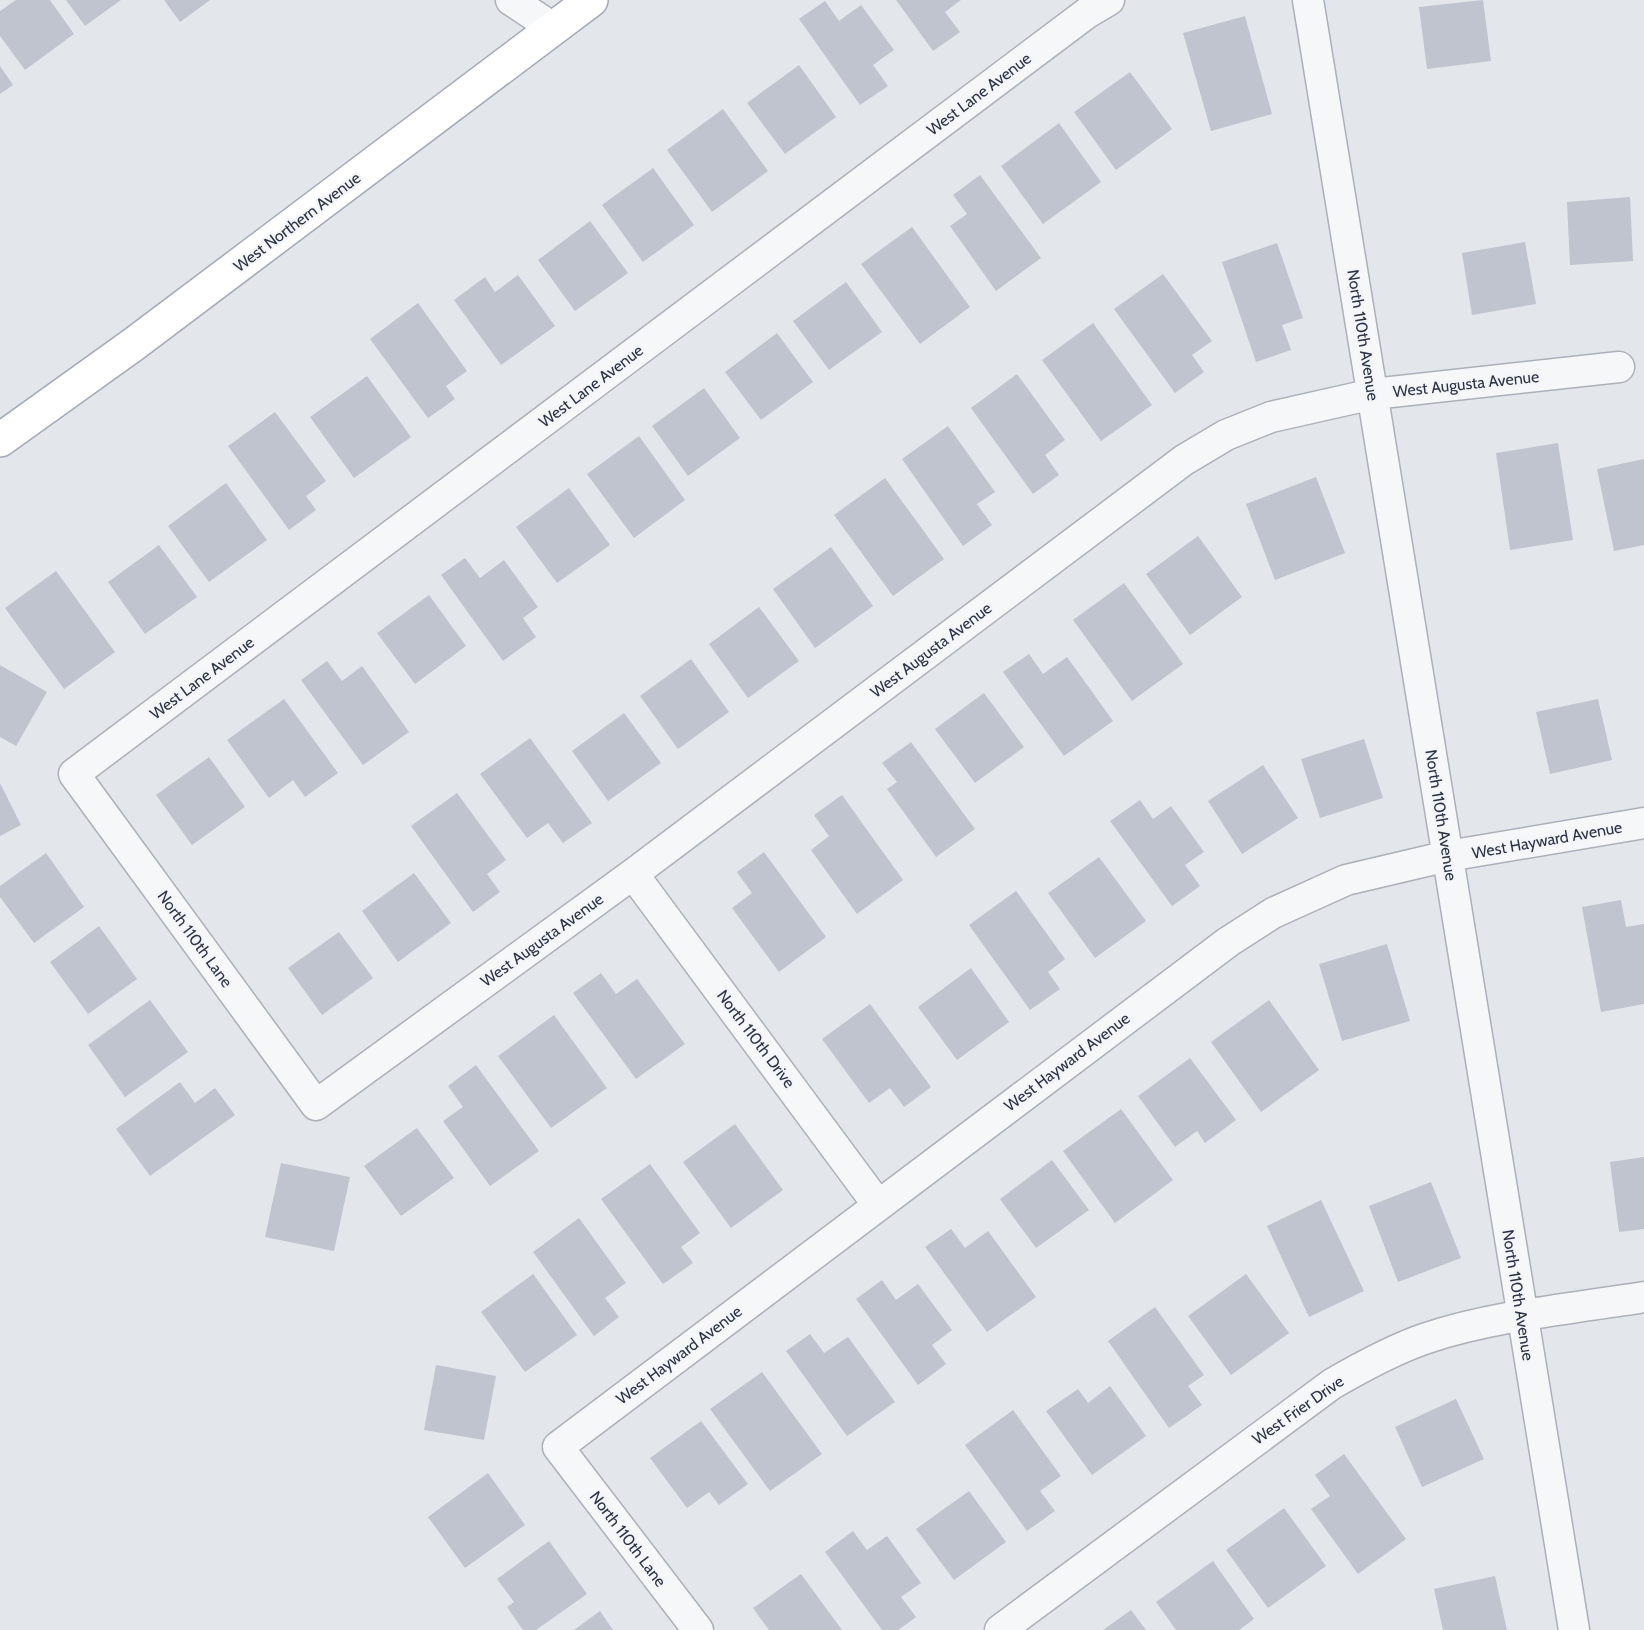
<svg xmlns="http://www.w3.org/2000/svg" width="1644" height="1630" font-family="Cabin,sans-serif">
<rect width="100%" height="100%" fill="#e3e6eb"/>
<path fill="#c0c4ce" d="M16 0H50L74 34 25 70 0 36V11Z
M66 0H121L85 26Z
M164 0H210L180 22Z
M896 0H961L945 12 960 32 933 51Z
M1483 0 1491 61 1427 69 1419 7Z
M825 1 839 21 861 5 894 50 873 65 888 86 860 105 799 19Z
M1245 16 1272 114 1211 131 1183 33Z
M799 65 836 117 785 154 747 103Z
M0 66 13 85 0 94Z
M1130 72 1172 129 1116 170 1074 112Z
M723 109 768 171 712 212 667 150Z
M1059 123 1101 182 1043 224 1001 166Z
M653 168 694 225 643 262 602 205Z
M980 175 1041 258 996 291 950 226 967 214 953 195Z
M1630 197 1633 261 1570 265 1567 202Z
M590 221 628 273 575 311 538 260Z
M912 227 970 307 920 344 861 264Z
M1525 242 1536 304 1472 315 1462 253Z
M1277 243 1303 318 1282 325 1291 350 1256 362 1222 262Z
M1163 274 1212 341 1192 355 1204 372 1175 393 1114 309Z
M518 275 555 326 501 365 454 300 485 277 495 292Z
M846 282 882 332 829 370 793 321Z
M418 303 467 371 446 386 455 399 428 418 370 339Z
M1093 323 1152 405 1101 441 1042 360Z
M777 333 813 382 761 420 725 372Z
M1017 374 1065 440 1045 455 1059 475 1033 494 971 408Z
M367 376 411 437 354 478 310 417Z
M704 388 740 438 688 476 652 426Z
M275 412 326 481 306 496 316 510 289 530 228 446Z
M948 426 995 492 977 504 992 525 963 546 902 459Z
M639 436 685 500 634 538 587 474Z
M1558 443 1573 540 1510 550 1496 453Z
M1644 459V545L1614 551 1597 469Z
M1316 477 1345 553 1275 580 1246 504Z
M885 478 944 559 893 596 834 515Z
M226 483 267 540 209 582 168 526Z
M569 488 610 545 557 583 516 527Z
M1198 536 1242 597 1190 635 1146 574Z
M159 545 197 597 145 634 108 582Z
M831 547 873 606 815 648 773 589Z
M465 558 480 578 504 560 538 607 523 618 536 637 503 661 441 575Z
M56 571 115 652 64 689 5 608Z
M1124 583 1183 664 1132 701 1073 620Z
M429 595 466 646 415 684 377 633Z
M759 607 799 661 748 698 709 644Z
M1029 654 1043 674 1067 657 1113 721 1064 756 1003 672Z
M691 659 729 712 678 749 640 696Z
M327 661 342 681 362 666 409 732 363 765 301 680Z
M0 665 47 692 16 746 0 737Z
M984 693 1024 747 975 783 935 729Z
M284 699 338 773 305 797 293 780 269 798 227 740Z
M1598 699 1612 760 1550 774 1536 712Z
M624 713 661 763 608 801 572 751Z
M530 738 592 823 563 843 548 823 527 838 480 774Z
M1364 739 1383 798 1320 818 1301 759Z
M911 742 975 829 936 857 887 789 897 782 882 763Z
M209 757 245 807 192 845 156 795Z
M1263 765 1298 818 1242 854 1208 801Z
M0 783 21 825 0 836Z
M457 793 506 860 487 874 500 892 473 912 411 826Z
M842 795 903 880 857 914 811 850 829 836 814 815Z
M1140 800 1153 819 1171 806 1204 852 1185 865 1200 886 1172 906 1110 821Z
M764 852 826 937 779 972 732 908 752 893 737 872Z
M46 853 84 907 34 943 0 897V886Z
M1099 857 1146 921 1095 958 1048 893Z
M414 873 451 923 398 962 362 911Z
M1016 891 1065 959 1048 972 1060 989 1030 1010 969 925Z
M1621 900 1626 927 1644 924V1004L1601 1012 1582 907Z
M99 926 137 979 88 1014 50 962Z
M339 932 373 978 322 1015 288 968Z
M1387 944 1410 1021 1342 1041 1319 964Z
M971 968 1009 1022 957 1060 918 1007Z
M601 973 616 994 637 979 685 1044 636 1079 573 993Z
M150 1000 188 1052 125 1097 88 1045Z
M1269 1000 1319 1070 1261 1112 1211 1042Z
M870 1004 931 1087 904 1107 890 1088 869 1103 822 1039Z
M554 1015 607 1088 551 1128 498 1056Z
M1190 1058 1236 1120 1205 1143 1197 1131 1175 1147 1138 1096Z
M476 1065 539 1151 490 1186 443 1121 463 1107 448 1086Z
M180 1082 195 1103 215 1088 235 1115 150 1176 116 1129Z
M1121 1109 1173 1180 1115 1223 1063 1151Z
M735 1124 783 1190 731 1228 683 1162Z
M417 1128 454 1178 401 1216 364 1166Z
M1644 1157V1229L1619 1232 1610 1162Z
M1052 1160 1089 1210 1036 1248 1000 1199Z
M281 1163 350 1177 334 1251 265 1237Z
M650 1164 700 1233 681 1247 693 1263 663 1284 601 1199Z
M1431 1182 1461 1258 1398 1282 1369 1206Z
M1321 1200 1364 1291 1309 1317 1267 1226Z
M579 1218 626 1283 605 1298 619 1317 594 1336 533 1252Z
M951 1229 965 1248 988 1231 1036 1297 987 1332 925 1247Z
M533 1274 577 1335 525 1372 481 1312Z
M1246 1274 1289 1333 1231 1375 1188 1316Z
M882 1280 896 1300 918 1284 952 1330 932 1345 946 1364 918 1385 856 1299Z
M1155 1307 1204 1375 1188 1386 1202 1405 1169 1428 1108 1341Z
M810 1334 824 1353 848 1337 895 1402 847 1436 786 1351Z
M436 1365 496 1376 484 1440 424 1430Z
M762 1372 822 1454 770 1491 710 1409Z
M1110 1386 1146 1436 1092 1475 1046 1411 1078 1389 1088 1403Z
M1456 1399 1484 1459 1422 1487 1395 1427Z
M1013 1410 1061 1476 1040 1491 1055 1511 1027 1531 965 1445Z
M701 1421 748 1484 719 1505 709 1492 687 1508 650 1458Z
M1344 1454 1406 1539 1358 1574 1311 1509 1330 1496 1315 1475Z
M488 1473 525 1525 465 1568 428 1517Z
M969 1491 1006 1542 954 1580 916 1529Z
M1284 1508 1326 1566 1268 1608 1226 1550Z
M853 1531 867 1550 887 1536 921 1583 901 1597 916 1617 898 1630H882L825 1552Z
M549 1541 587 1594 536 1630H523L507 1607 514 1602 497 1579Z
M1213 1561 1254 1619 1239 1630H1176L1156 1602Z
M801 1574 842 1630H769L753 1608Z
M1495 1576 1507 1630H1443L1434 1589Z
M1131 1610 1146 1630H1103Z
M600 1611 613 1630H574Z"/>
<g fill="none" stroke-linecap="round" stroke-linejoin="round">
<g stroke="#acb0b9" stroke-width="33">
<path id="street" d="M511 0 553 28
M1109 0 1087 13 74 774 316 1105 633 874 1184 460 1226 435 1271 417 1373 394 1619 367
M1308 0 1574 1630
M633 874 878 1205
M698 1630 558 1447 1228 942 1273 913 1346 880 1448 856 1644 823
M1000 1630 1332 1384C1363 1366 1394 1349 1427 1338 1493 1316 1575 1308 1644 1297"/>
</g>
<g stroke="#a2a9b7" stroke-width="36">
<path id="primary" d="M0 440 134 344 591 0"/>
</g>
<use href="#street" stroke="#f6f7f9" stroke-width="30"/>
<use href="#primary" stroke="#fff" stroke-width="33"/>
</g>
<g text-anchor="middle" dominant-baseline="central" stroke-width="4.5" stroke-linejoin="round" paint-order="stroke">
<g font-size="16" fill="#2a3244" stroke="#f3f5f8">
<text transform="translate(979 94) rotate(-37)">West Lane Avenue</text>
<text transform="translate(297 222) rotate(-37)">West Northern Avenue</text>
<text transform="translate(1363 335) rotate(81)">North 110th Avenue</text>
<text transform="translate(1466 384) rotate(-6)">West Augusta Avenue</text>
<text transform="translate(591 386) rotate(-37)">West Lane Avenue</text>
<text transform="translate(931 650) rotate(-37)">West Augusta Avenue</text>
<text transform="translate(202 678) rotate(-37)">West Lane Avenue</text>
<text transform="translate(1441 815) rotate(81)">North 110th Avenue</text>
<text transform="translate(1547 840) rotate(-10)">West Hayward Avenue</text>
<text transform="translate(195 939) rotate(54)">North 110th Lane</text>
<text transform="translate(542 940) rotate(-36)">West Augusta Avenue</text>
<text transform="translate(756 1039) rotate(53)">North 110th Drive</text>
<text transform="translate(1067 1062) rotate(-37)">West Hayward Avenue</text>
<text transform="translate(1518 1295) rotate(81)">North 110th Avenue</text>
<text transform="translate(679 1355) rotate(-37)">West Hayward Avenue</text>
<text transform="translate(1298 1410) rotate(-35)">West Frier Drive</text>
<text transform="translate(628 1539) rotate(53)">North 110th Lane</text>
</g>
</g>
</svg>
